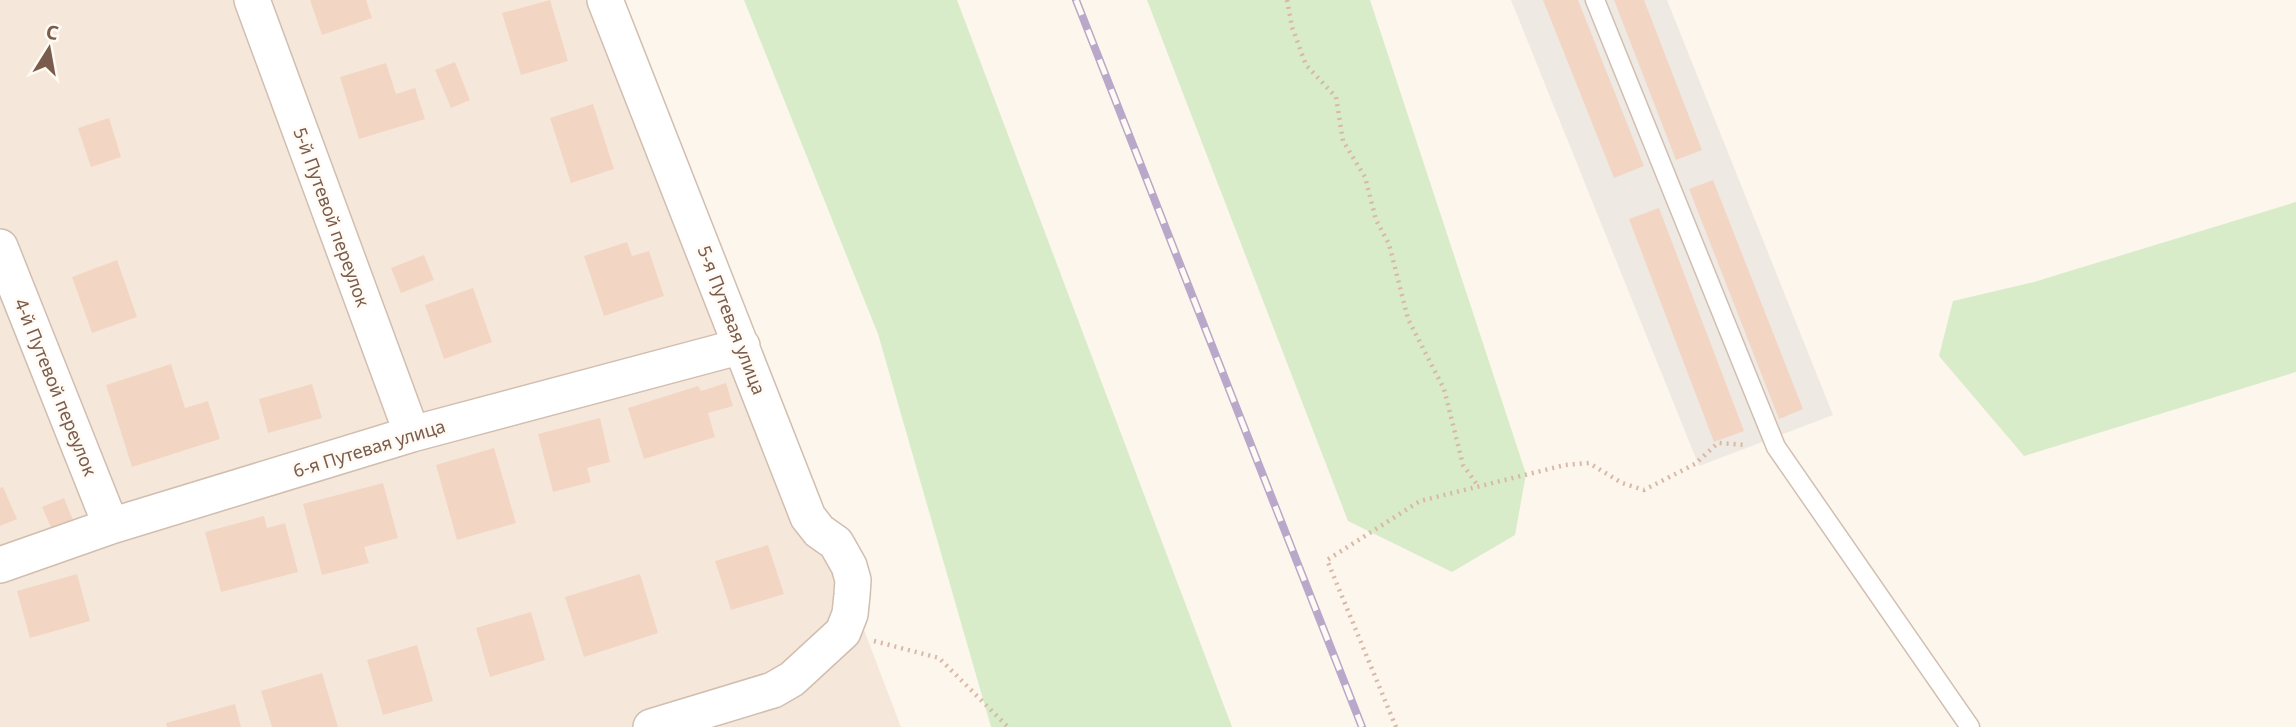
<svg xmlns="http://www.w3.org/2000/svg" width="2296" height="727" font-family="'Noto Sans',sans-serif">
<rect width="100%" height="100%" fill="#fdf6ec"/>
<path fill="#f5e8da" d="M0 0H624L901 727H0Z"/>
<path fill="#efe9e4" d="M1511 0H1667L1833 415 1699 466Z"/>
<path fill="#d8ecc9" d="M744 0H957L1232 727H991L878 334Z
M1147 0H1370L1526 474 1515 535 1452 572 1348 521Z
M2296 202V372L2024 456 1939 356 1953 301 2034 282Z"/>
<path fill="#f3d5c3" d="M310 0H366L372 18 322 35Z
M550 0 568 61 521 75 502 13Z
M1543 0H1578L1644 166 1614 178Z
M1614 0H1644L1702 150 1676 160Z
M455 62 470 100 451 108 435 70Z
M386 63 396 94 415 88 425 119 359 139 340 77Z
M593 104 614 169 571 183 550 118Z
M109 118 121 157 91 167 78 128Z
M1713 180 1803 409 1779 419 1689 189Z
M1659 208 1744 431 1714 442 1629 219Z
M627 242 632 256 649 251 664 296 604 316 584 256Z
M424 255 434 280 401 293 391 268Z
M117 260 137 317 92 333 72 277Z
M473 288 492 342 444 359 425 305Z
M171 364 185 408 208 401 220 439 132 467 106 385Z
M726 383 733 406 708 413 715 437 644 459 628 408 698 386 701 391Z
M312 384 322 418 268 433 259 399Z
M600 418 610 462 587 468 591 482 553 492 538 434Z
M494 448 516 523 457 540 436 465Z
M383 483 398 538 364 547 369 563 322 575 303 504Z
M3 487 17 519 0 526V488Z
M64 498 77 530 56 539 42 507Z
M264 516 267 528 285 523 298 572 221 592 205 532Z
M768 545 784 594 731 610 715 561Z
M77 574 90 621 30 638 17 591Z
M640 574 658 633 584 657 565 597Z
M531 612 545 660 490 677 476 628Z
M417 645 433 701 383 715 367 660Z
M322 673 338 727H272L261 691Z
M235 704 241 727H167L166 723Z"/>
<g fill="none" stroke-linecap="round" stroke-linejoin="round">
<g stroke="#d1beb0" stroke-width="21">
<path id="service" d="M1595 0 1776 447 1970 727"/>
</g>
<g stroke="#d1beb0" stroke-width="38">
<path id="minor" d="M252 0 412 434
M605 0 808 517 819 531 836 543 849 566 853 580 852 595 850 614 843 632 792 679 773 690 651 727
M0 247 111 526
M0 565 111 526 412 434 742 346"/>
</g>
<path stroke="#d9b8a5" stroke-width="4.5" stroke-dasharray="2 5" stroke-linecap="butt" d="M1287 0 1292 27 1306 65 1336 97 1343 141 1365 177 1376 220 1389 244 1408 319 1444 389 1463 465 1478 486
M874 641 939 658 1008 727
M1396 727 1327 560 1420 501 1565 465 1589 463 1622 483 1644 490 1695 464 1718 443 1747 445"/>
<use href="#service" stroke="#fff" stroke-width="18"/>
<use href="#minor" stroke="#fff" stroke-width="35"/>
<g stroke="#b9a8c9" stroke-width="8">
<path id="rail" d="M1076 0 1362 727"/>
</g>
<use href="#rail" stroke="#fffaf3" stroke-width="5" stroke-dasharray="16" stroke-linecap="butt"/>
</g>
<g text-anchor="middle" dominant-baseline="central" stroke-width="5" stroke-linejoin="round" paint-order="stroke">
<g font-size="18" fill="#7a5c4d" stroke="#fffaf3">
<text transform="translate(332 217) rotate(70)">5-й Путевой переулок</text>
<text transform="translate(732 320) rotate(69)">5-я Путевая улица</text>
<text transform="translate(56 387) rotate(68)">4-й Путевой переулок</text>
<text transform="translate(369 448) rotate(-17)">6-я Путевая улица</text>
</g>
</g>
<g transform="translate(49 49) rotate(11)" stroke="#fffaf3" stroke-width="5" paint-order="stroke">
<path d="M0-5L12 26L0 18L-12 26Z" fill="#7a5c4d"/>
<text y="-10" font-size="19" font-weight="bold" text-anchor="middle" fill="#7a5c4d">С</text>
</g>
</svg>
